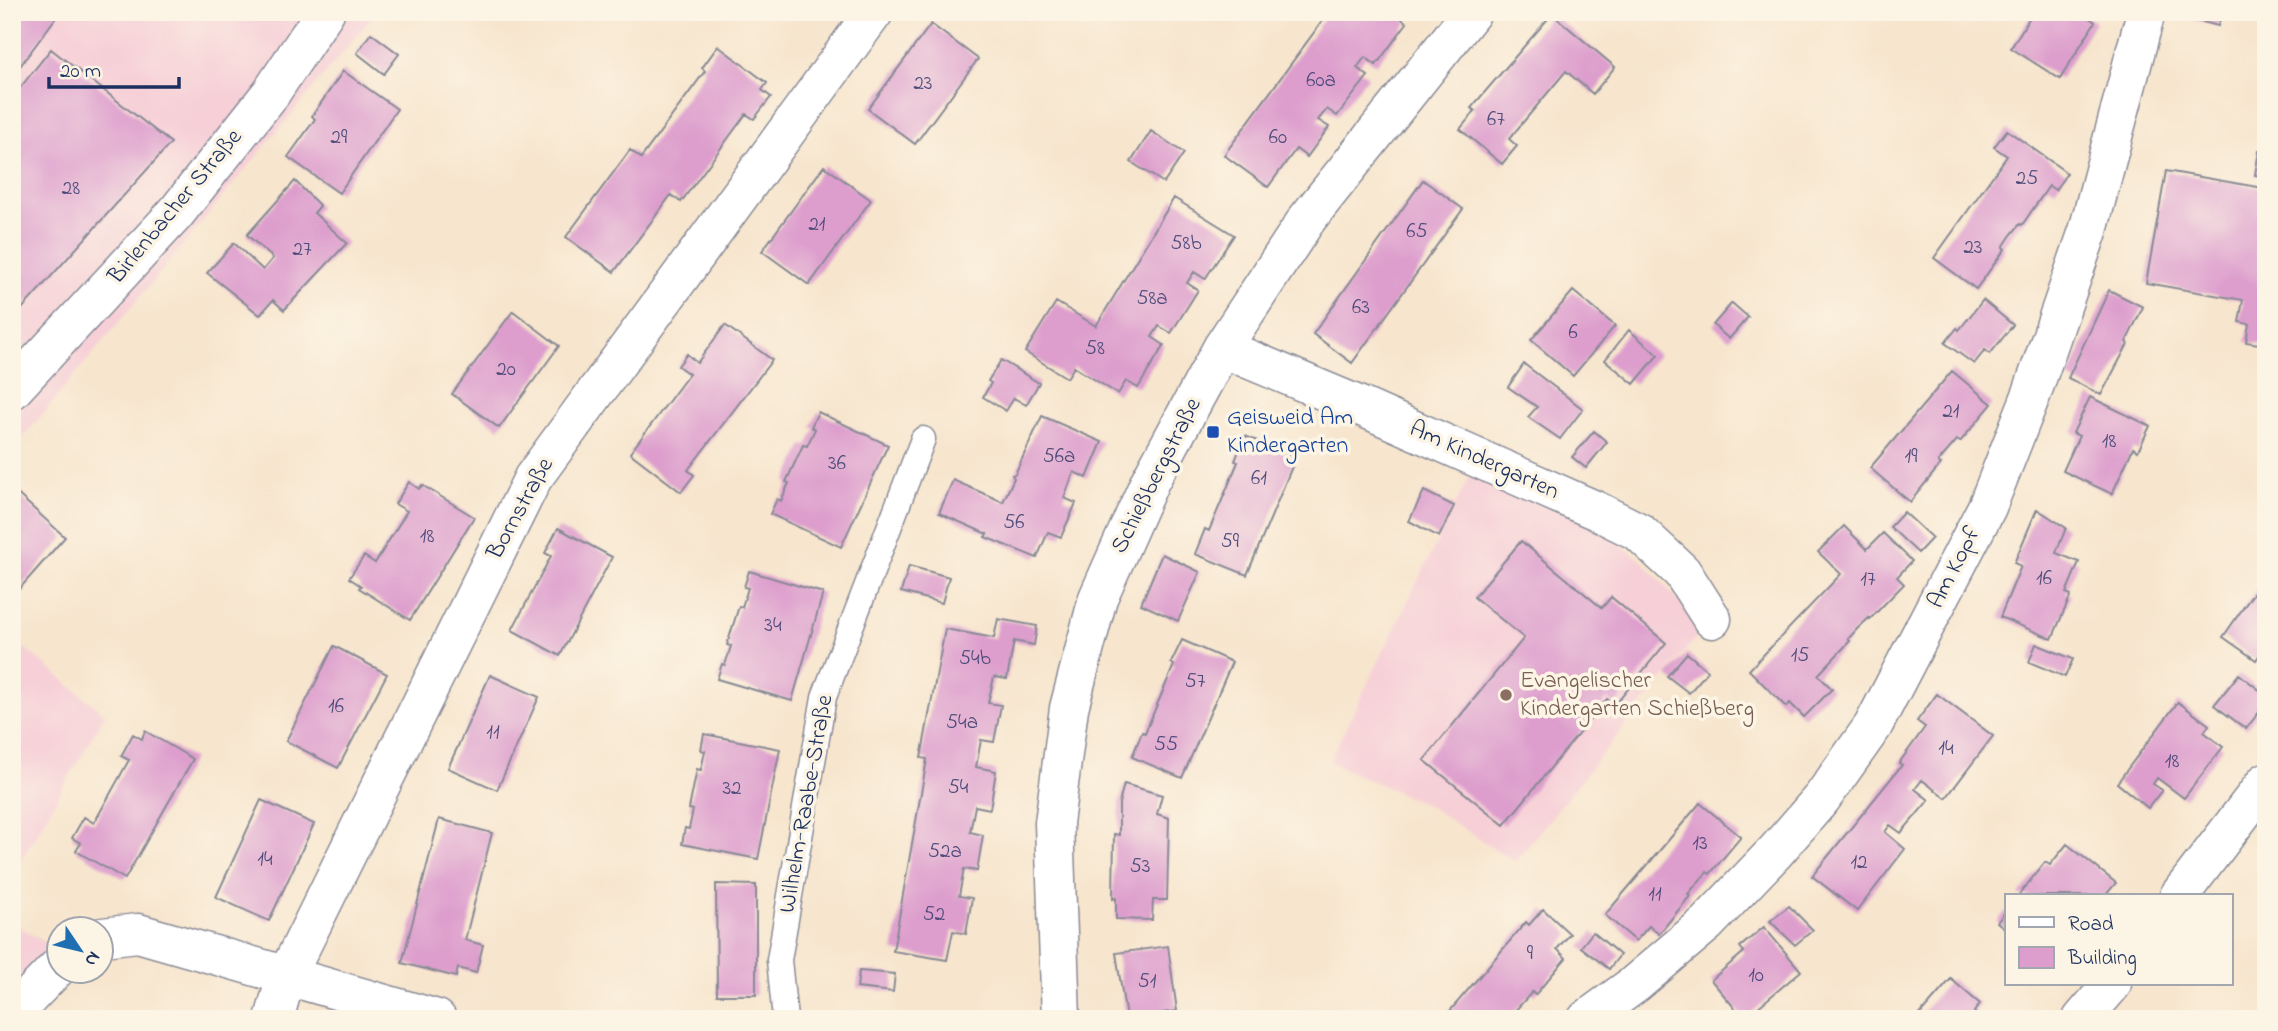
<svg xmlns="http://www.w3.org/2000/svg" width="2278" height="1031" font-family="'Indie Flower',sans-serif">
<rect width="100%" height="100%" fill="#fcf5e5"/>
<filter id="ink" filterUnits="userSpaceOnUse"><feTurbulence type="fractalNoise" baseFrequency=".0143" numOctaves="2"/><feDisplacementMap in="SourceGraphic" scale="14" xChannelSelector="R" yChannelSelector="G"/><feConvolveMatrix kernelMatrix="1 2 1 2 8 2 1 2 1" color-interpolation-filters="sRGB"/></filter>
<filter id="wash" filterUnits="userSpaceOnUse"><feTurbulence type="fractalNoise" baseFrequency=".00686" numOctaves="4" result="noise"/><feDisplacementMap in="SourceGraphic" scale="28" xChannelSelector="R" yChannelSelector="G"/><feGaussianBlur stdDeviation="1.57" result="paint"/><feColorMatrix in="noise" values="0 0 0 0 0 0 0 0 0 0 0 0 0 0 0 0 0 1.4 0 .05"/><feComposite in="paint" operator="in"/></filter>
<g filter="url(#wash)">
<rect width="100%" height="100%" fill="#f7e5cd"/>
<path fill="#f6cfd7" d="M12 12H376L12 451Z
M1471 473 1593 524 1640 559 1704 628 1515 862 1429 806 1329 762Z
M12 638 105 714 12 876Z
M12 922 59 951 12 1009Z"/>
<g id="blocks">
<path fill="#dd9ecd" d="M12 12H60L12 77Z
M1015 12H1029L1025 19Z
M1329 12H1393L1407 23 1376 65 1365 57 1357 68 1368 76 1337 116 1327 109 1318 120 1329 127 1307 157 1296 149 1268 187 1224 155Z
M2033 12H2081L2095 22 2060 79 2011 48Z
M2181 12H2222L2218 26 2180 16Z
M1552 14 1615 67 1593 94 1566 71 1509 139 1517 146 1502 164 1460 129 1475 111 1471 108Z
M931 24 978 59 915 144 868 109Z
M371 33 399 54 384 74 357 53Z
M718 46 767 83 762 90 771 97 754 119 746 114 681 202 671 195 614 272 566 237 630 150 641 158 705 71 702 68Z
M51 49 171 143 12 320V98Z
M343 71 397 109 339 193 288 157 315 119 312 116Z
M2007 130 2067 173 2055 190 2049 186 2022 225 2020 224 2011 235 2003 247 2005 249 1976 289 1934 258 2007 156 1994 147Z
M1151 131 1184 153 1164 183 1131 162Z
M2259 151 2266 152V176L2255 175Z
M824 166 871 200 809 285 762 251Z
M2166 171 2263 188 2266 183V345L2246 342 2249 324 2239 322 2243 300 2146 283Z
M1423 180 1463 209 1352 363 1313 334Z
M295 181 320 206 314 213 347 243 284 310 273 300 260 315 207 273 234 243 263 270 273 258 247 235Z
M1174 198 1234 235 1205 279 1194 272 1187 283 1198 290 1171 333 1159 326 1152 337 1164 345 1138 388 1126 381 1118 394 1074 367 1067 378 1025 352 1056 302 1096 326Z
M2109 290 2143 307 2126 342 2128 344 2101 395 2068 378Z
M1573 291 1615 326 1573 376 1531 340Z
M1983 300 2013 325 1990 354 1985 350 1974 364 1945 343 1957 328 1959 330Z
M1732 303 1748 317 1729 339 1713 325Z
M513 311 559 346 499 428 452 394Z
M725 325 772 360 688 470 694 475 681 492 630 453 689 374 678 366 687 354 697 363Z
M1629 330 1658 355 1634 384 1605 360Z
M1001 360 1039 383 1026 405 1014 398 1006 411 983 397 991 383 988 381Z
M1524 364 1583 409 1560 439 1528 417 1537 407 1508 387Z
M1952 371 1992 404 1960 442 1957 440 1938 462 1941 464 1910 502 1870 468Z
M2090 397 2150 426 2138 451 2133 448 2112 494 2063 471 2079 436 2073 433Z
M818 412 888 445 841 547 770 514 777 499 781 501 789 483 786 482 803 445 807 446 815 429 811 427Z
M1042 416 1102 442 1087 478 1074 472 1064 498 1076 503 1061 537 1048 532 1037 558 985 537 987 534 939 513 953 480 1003 502 1014 478 1012 475 1015 474Z
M1594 431 1607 442 1586 468 1572 457Z
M1245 436 1296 457 1247 575 1195 554 1205 529 1209 531 1238 462 1235 461Z
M409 482 419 489 422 485 474 517 410 620 359 588 361 586 349 578 364 556 375 563 407 511 395 504Z
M12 489 65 537 14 595 12 593Z
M1424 491 1454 506 1439 537 1409 521Z
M2037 509 2066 528 2056 553 2079 562 2066 593 2071 595 2052 639 2000 617 2021 566 2014 563Z
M1904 512 1932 538 1918 553 1890 527Z
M1844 526 1867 549 1883 533 1912 561 1897 577 1904 584 1870 619 1869 618 1858 628 1848 639 1850 641 1818 675 1832 689 1804 717 1790 703 1786 707 1749 670 1841 574 1818 552Z
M558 528 612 557 560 656 512 630 551 556 545 553Z
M1521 541 1602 608 1611 597 1666 643 1615 705 1607 699 1504 825 1424 760 1524 638 1474 597Z
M1162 554 1200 572 1178 621 1141 604Z
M909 566 949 577 942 603 901 592Z
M749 571 823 593 792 701 717 679 722 664 725 665 731 646 727 645 739 606 742 607 748 588 744 587Z
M2266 575V630L2261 638 2266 641V646L2256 660 2223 637Z
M998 619 1037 626 1034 645 1014 641 1007 679 994 677 988 703 1001 705 994 742 981 740 976 767 996 771 990 809 975 806 970 832 983 835 977 871 964 869 959 896 972 898 966 934 953 931 947 960 893 951 927 759 921 758 945 629 994 638Z
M1182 640 1232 662 1182 778 1132 757 1142 732 1145 733 1174 665 1171 663Z
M2036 644 2073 659 2065 677 2029 662Z
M334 646 387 674 338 768 286 741Z
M1687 653 1708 671 1689 693 1667 676Z
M2239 674 2266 695V703L2246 729 2214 705Z
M490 675 539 697 497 790 448 768Z
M1937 694 1993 736 1946 798 1922 780 1915 789 1929 800 1901 833 1890 825 1885 832 1905 849 1857 911 1812 876 1902 765 1899 763 1925 727 1917 721Z
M2178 702 2209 725 2204 732 2223 747 2184 798 2157 778 2153 784 2162 790 2148 808 2117 783Z
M145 731 193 759 125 879 76 851 81 843 72 838 84 817 94 823 129 760 121 756 133 734 142 739Z
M704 734 780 749 758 859 682 844 685 828 689 829 693 810 689 809 697 769 701 770 705 751 701 750Z
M1124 784 1162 795 1157 814 1169 818 1167 900H1153L1152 920 1116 919V898L1113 899 1114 834 1119 835V803Z
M261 800 314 824 269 921 216 897Z
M1700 803 1741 837 1710 874 1707 872 1688 894 1690 896 1659 934 1649 926 1636 941 1605 915Z
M439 819 492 833 465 940 483 945 476 973 458 968 456 977 402 963Z
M2067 844 2116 883 2105 896H2018L2045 862 2050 865Z
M716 884 756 885V995H717Z
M1789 906 1813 930 1795 945 1770 921Z
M1543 909 1570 934 1557 949 1566 958 1535 995 1532 992 1513 1013 1514 1015 1511 1019H1443L1526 922 1529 925Z
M2007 910V930L1997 922Z
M1764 927 1801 971 1744 1019 1711 980 1744 952 1740 947Z
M1593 932 1620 955 1609 969 1581 947Z
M1168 946 1177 1011 1126 1018 1116 953Z
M859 971 895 974 893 992 857 988Z
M1951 979 1980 1004 1974 1012 1981 1019H1916Z
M168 1015 189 1017V1019H168Z"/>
</g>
</g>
<g filter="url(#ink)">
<use href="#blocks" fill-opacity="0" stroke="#898a96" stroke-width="2"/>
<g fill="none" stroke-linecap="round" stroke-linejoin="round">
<g stroke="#898a96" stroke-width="27">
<path id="service" d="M785 1019 779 960 824 697 923 439"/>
</g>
<g stroke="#898a96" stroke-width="41">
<path id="minor" d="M1222 348 1353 403 1597 511 1639 532 1682 572 1712 619
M2179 896 2266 782
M102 937 138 933 437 1019
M14 1019 28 998 60 965
M274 1019 286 977 533 478 874 12
M1061 1019 1054 823 1069 708 1098 598 1150 481 1222 348 1307 219 1472 12
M1587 1019 1635 984 1707 923 1776 851 1822 798 1873 726 1987 507 2032 393 2088 231 2146 12
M2082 1019 2112 984"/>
</g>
<g stroke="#898a96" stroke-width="41">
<path id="secondary" d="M12 390 176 213 271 93 325 12"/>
</g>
<use href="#service" stroke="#fff" stroke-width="24"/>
<use href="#minor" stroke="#fff" stroke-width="38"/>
<use href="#secondary" stroke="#fff" stroke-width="38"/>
</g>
</g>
<rect fill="#1a4fb4" stroke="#fcf5e5" stroke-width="2.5" x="1206" y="425" width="14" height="14" rx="3.5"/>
<circle fill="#8d6e63" stroke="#fcf5e5" stroke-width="2.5" cx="1506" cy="695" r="7"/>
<g text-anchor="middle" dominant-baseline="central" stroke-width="7" stroke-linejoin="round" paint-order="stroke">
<g font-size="21" fill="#4c4b7a">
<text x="1321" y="81">60a</text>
<text x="923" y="84">23</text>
<text x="1496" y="120">67</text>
<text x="339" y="138">29</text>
<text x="1278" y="138">60</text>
<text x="2027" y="179">25</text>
<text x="71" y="189">28</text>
<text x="817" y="225">21</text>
<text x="1417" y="232">65</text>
<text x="1186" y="244">58b</text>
<text x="1973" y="248">23</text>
<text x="302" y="250">27</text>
<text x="1152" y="299">58a</text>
<text x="1361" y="308">63</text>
<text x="1573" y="333">6</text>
<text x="1095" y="349">58</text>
<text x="506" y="370">20</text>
<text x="1951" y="412">21</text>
<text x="2109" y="442">18</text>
<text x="1059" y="457">56a</text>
<text x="1911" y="457">19</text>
<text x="837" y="464">36</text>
<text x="1259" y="479">61</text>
<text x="1014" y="523">56</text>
<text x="427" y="537">18</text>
<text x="1230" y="542">59</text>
<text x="2044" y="579">16</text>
<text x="1868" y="580">17</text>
<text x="773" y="626">34</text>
<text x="1800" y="656">15</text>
<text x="975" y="659">54b</text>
<text x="1195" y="682">57</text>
<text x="336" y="707">16</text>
<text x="962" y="723">54a</text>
<text x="493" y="733">11</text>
<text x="1166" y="745">55</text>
<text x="1946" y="749">14</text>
<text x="2172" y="762">18</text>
<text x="958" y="788">54</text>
<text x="732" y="789">32</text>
<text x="1700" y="844">13</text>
<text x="945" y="852">52a</text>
<text x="265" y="860">14</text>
<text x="1859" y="863">12</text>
<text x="1140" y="867">53</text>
<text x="1655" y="895">11</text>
<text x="934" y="915">52</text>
<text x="1530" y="954">9</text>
<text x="1756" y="976">10</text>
<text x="1147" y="982">51</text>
</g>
<g font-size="24" fill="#1b2f5e" stroke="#fcf5e5">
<text transform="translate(176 207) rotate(-50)">Birlenbacher Straße</text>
<text transform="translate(1484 461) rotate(24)">Am Kindergarten</text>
<text transform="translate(1157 476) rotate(-63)">Schießbergstraße</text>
<text transform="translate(521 509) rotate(-61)">Bornstraße</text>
<text transform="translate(1955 568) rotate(-63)">Am Kopf</text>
<text transform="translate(807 804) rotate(-80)">Wilhelm-Raabe-Straße</text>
</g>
<g font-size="24" fill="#164399" stroke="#fcf5e5" text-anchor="start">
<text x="1227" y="418">Geisweid Am<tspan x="1227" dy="28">Kindergarten</tspan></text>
</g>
<g font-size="24" fill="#785e54" stroke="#fcf5e5" text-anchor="start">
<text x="1520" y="681">Evangelischer<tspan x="1520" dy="28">Kindergarten Schießberg</tspan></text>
</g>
</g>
<rect width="2278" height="1031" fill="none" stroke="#fcf5e5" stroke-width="42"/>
<rect x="2005" y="894" width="228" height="91" fill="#fcf5e5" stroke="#a2a6af" stroke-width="2"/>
<rect x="2019" y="917" width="35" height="10" fill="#ffffff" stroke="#a2a6af" stroke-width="2"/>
<text x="2068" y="930" font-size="21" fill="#1b2f5e">Road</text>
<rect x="2019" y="947" width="35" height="21" fill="#dd9ecd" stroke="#a2a6af" stroke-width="2"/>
<text x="2068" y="964" font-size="21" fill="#1b2f5e">Building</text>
<g transform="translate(80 950) rotate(125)"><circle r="33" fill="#fcf5e5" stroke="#a2a6af" stroke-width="2"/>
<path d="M0-5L12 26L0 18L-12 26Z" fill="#1f6fb2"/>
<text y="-10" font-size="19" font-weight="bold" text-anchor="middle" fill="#1b2f5e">N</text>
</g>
<path d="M49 77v10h130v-10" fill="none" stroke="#1b2f5e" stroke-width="3.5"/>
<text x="60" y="77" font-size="21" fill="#1b2f5e" stroke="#fcf5e5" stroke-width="5" paint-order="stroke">20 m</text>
</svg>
